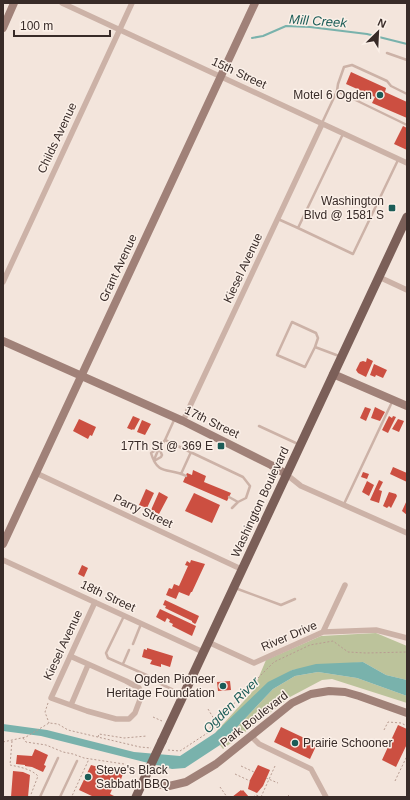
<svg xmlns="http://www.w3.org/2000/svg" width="410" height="800" font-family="Arial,sans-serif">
<rect width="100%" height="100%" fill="#f3e5dc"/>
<path fill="#bcc39b" d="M376 633 407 646V680L386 675 363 662 292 670 215 733 253 691 266 660 321 636Z
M318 672 357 678 407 696V703L332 679 322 680 290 697 223 749 220 745 273 689 295 676Z"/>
<path fill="#79b2ac" d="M363 662 386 675 407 680V696L357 678 318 672 295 676 273 689 220 745 185 768 172 769 41 736 3 731V724L47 730 134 752 180 756 215 733 268 682 292 670 316 664Z"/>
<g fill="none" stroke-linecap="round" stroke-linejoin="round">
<path stroke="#79b2ac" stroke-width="2" d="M252 38 263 36 286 26 310 27 367 34 407 44"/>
</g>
<path fill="#cc4f41" d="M351 72 386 88 385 92 407 102V118L372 103 375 97 346 84Z
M403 126 407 128V150L394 144Z
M367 358 373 361 366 377 358 373 356 370 360 362 363 361 366 362Z
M374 364 387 370 383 378 376 375 375 377 370 375Z
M365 407 371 409 366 421 360 418Z
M375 407 385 412 380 421 371 418Z
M133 416 140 419 134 430 133 429 132 430 127 428Z
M389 416 392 418 393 416 396 417 388 433 382 430Z
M79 419 96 427 92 436 90 435 88 439 73 431Z
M398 419 404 421 399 432 392 429Z
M142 420 151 424 145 435 137 432Z
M393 467 407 473V482L390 474Z
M193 470 206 476 204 482 231 493 227 501 183 482 187 473 192 475Z
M363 472 369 474 367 479 361 477Z
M379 480 383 482 379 490 382 491 379 503 370 500Z
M367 481 374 485 369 496 362 492Z
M146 489 154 493 147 508 139 505Z
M159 492 168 497 159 514 151 510Z
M389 492 396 494 397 496 391 508 389 506 387 508 383 506Z
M194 493 220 505 212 523 185 511Z
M407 500V515L402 511Z
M191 560 205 564 192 592H191L189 596 179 592 176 599 166 595 169 588 172 589 174 584 179 586 188 566 185 565 187 561 190 563Z
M82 565 88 568 84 577 78 574Z
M165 600 199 616 196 623 195 624 192 622V621L165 608 166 606 163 605Z
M160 609 196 626 192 636 172 626 173 624 169 622 170 620 167 618 165 622 156 617Z
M147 648 173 656 170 667 161 664V667L150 664 152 660 142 657 144 649 147 650Z
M230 681 231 690 218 691 217 682Z
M398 725 407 729V744L396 767 382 760Z
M281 727 317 744 310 759 274 742Z
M35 749 48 755 44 765 46 766 43 772 32 767 25 766V765L16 764 17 755 32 756Z
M91 765 120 773 121 768H125L119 785 115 783 110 794 114 796 113 797H94L79 790Z
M258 765 270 770 263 786 257 793 248 789 250 780Z
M13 771 23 772 30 775 28 797H11Z
M241 790 242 791 243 790 249 797H232Z"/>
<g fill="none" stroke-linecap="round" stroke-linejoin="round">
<path stroke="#b89c91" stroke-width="1" stroke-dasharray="2 2" stroke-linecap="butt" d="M48 703 45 712 49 723
M208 709 214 719 208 733
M153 717 162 721
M384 730 388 722 401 723 407 726
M98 737 99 734 124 738 147 736
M23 738 26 742 46 745 63 752 73 754 84 758 124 764 127 765 131 769
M12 741 10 765C20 767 31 769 38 776L30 797
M3 742 26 737 49 723 58 724 68 730 140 747 151 748
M168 750 180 751 215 728 239 697 274 662 310 645 333 641 348 652 366 653 407 652
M241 766 254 772
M235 774 250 781
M266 778 278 783
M395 781 407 756
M220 787 227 797
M75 797 72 796 89 759
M253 797 256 795 261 797
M261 797 275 766
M288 797 289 794"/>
<path stroke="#ccb2a7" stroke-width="2.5" d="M387 53 407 60
M337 91 407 125
M322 123 337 91 338 84 344 67 352 65 387 81 391 86 407 94
M278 219 298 228 343 134
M298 228 353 254 398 160
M315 347 305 367 277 355 292 322 316 333 318 338 315 347 339 356
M175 418 165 440 243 477 250 486 246 498 238 502 232 508
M259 426 298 444
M165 440 159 448 151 453C158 477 169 467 186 476
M154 460 159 448
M154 461 161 457 162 455 159 448
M181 474 191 452
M229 497 238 502
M344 504 392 402
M235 588 281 605 295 599
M124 616 106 653 108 658 151 677 161 684 182 694
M133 644 141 624
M123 664 129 650
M40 797 58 758
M60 797 77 761"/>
<path stroke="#ccb2a7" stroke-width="5.5" d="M62 3 407 163
M379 277 407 290
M3 282 132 3
M183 421 322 124
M36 473 241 569
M286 474 301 486 407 533
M3 560 203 652
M323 632 345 585
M208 642 254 663 323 632 376 630 407 638
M70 656 126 681 139 688 141 693V697L135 713 129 719H116L87 711 51 698 95 602
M71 705 88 665
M251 736 259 744 311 769 326 797"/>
<path stroke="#a08178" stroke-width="8" d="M3 28 14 3
M3 341 183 421 271 465 286 474
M333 374 407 406
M3 544 255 3
M143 782 169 786 186 782 216 764 292 703 311 694 329 691 345 692 359 696 407 713"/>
<path stroke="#7b5f58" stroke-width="9" d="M162 741 407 217
M136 797 146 775"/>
<path stroke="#7b5f58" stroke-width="9" d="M146 775 162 741"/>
</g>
<g fill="#1b5c57" stroke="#fbf0e8" stroke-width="1.5">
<circle cx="380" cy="95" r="4"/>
<rect x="388" y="204" width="8" height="8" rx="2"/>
<rect x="217" y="442" width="8" height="8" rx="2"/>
<circle cx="223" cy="686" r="4"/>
<circle cx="295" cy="743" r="4"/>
<circle cx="88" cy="777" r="4"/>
</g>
<g text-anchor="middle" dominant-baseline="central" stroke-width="3" stroke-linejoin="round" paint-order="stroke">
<g font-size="12" fill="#382b28" stroke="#fbf0e8">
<text transform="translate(239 73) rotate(25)">15th Street</text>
<text transform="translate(57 138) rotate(-65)">Childs Avenue</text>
<text transform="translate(118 268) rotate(-65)">Grant Avenue</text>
<text transform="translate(243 268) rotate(-65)">Kiesel Avenue</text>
<text transform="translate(212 422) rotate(26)">17th Street</text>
<text transform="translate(260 502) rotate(-65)">Washington Boulevard</text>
<text transform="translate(143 511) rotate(25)">Parry Street</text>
<text transform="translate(108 596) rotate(25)">18th Street</text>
<text transform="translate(289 636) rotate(-23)">River Drive</text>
<text transform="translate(63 645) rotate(-65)">Kiesel Avenue</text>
<text transform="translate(254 719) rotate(-38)">Park Boulevard</text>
</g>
<g font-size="12" fill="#382b28" stroke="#fbf0e8" text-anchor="end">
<text x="372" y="95">Motel 6 Ogden</text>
<text x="384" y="201">Washington<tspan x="384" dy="14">Blvd @ 1581 S</tspan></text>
<text x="213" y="446">17Th St @ 369 E</text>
<text x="215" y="679">Ogden Pioneer<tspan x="215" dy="14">Heritage Foundation</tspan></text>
<text x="303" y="743" text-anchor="start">Prairie Schooner</text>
<text x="96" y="770" text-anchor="start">Steve's Black<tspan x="96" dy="14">Sabbath BBQ</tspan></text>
</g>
<g font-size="13" font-style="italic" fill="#1b5c57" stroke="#fbf0e8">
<text transform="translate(318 21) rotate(4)">Mill Creek</text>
<text transform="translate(231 705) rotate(-45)">Ogden River</text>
</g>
</g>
<rect width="410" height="800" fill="none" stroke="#382b28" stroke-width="8"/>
<g transform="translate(378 32) rotate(24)" stroke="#fbf0e8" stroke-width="3" paint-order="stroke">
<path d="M0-3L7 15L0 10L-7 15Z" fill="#382b28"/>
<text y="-6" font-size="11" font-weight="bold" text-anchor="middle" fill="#382b28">N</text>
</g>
<path d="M14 30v6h96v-6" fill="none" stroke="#382b28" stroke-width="2"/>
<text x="20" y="30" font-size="12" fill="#382b28" stroke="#fbf0e8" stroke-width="3" paint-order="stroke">100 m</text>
</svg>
